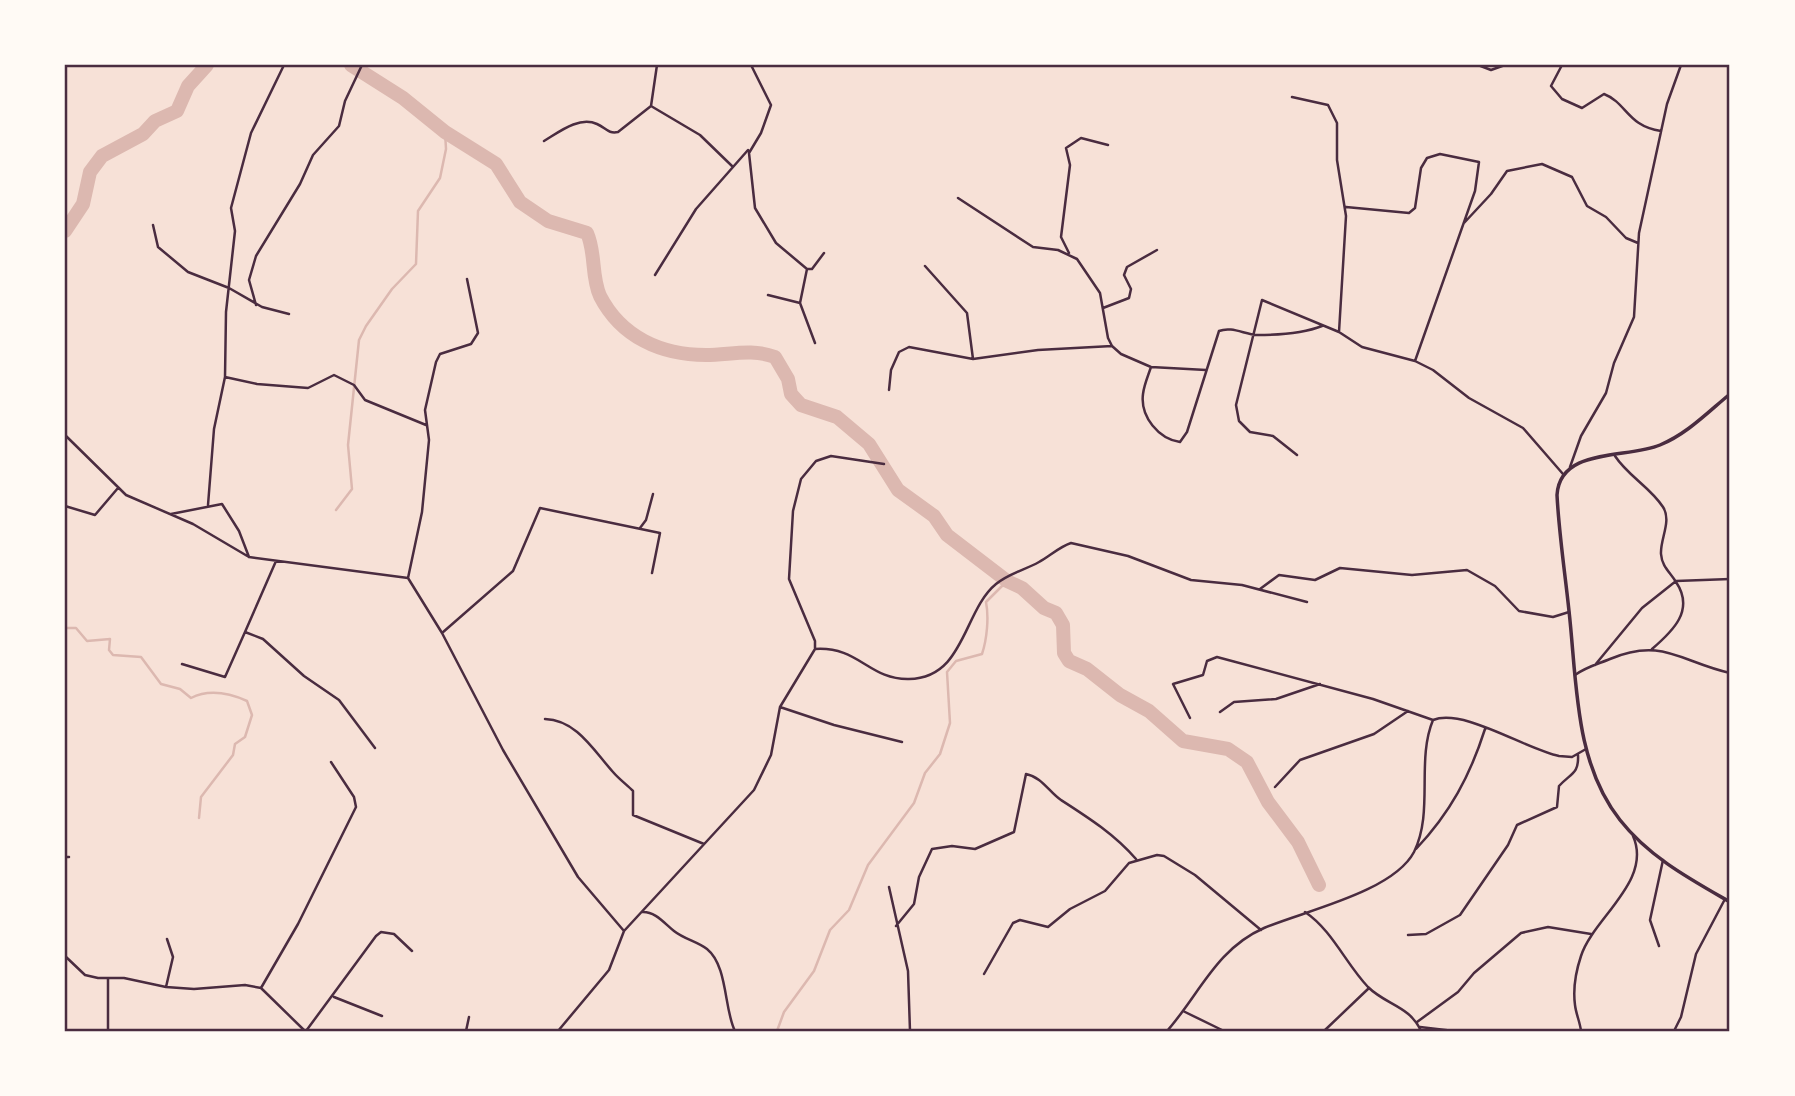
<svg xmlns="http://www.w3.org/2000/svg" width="1795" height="1096" font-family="Merriweather,serif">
<rect width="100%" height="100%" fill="#f7e1d7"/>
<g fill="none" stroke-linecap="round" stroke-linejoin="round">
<path stroke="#dcb8b0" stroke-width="2.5" d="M336 510 352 489 348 445 359 340 366 326 392 289 416 264 418 211 440 178 446 149 445 132
M65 628H76L87 641 110 639 109 650 113 655 141 657 161 684 180 689 191 698C209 689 229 693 247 701L252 715 245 737 235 744 233 755 201 797 199 818
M777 1031 784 1012 814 971 830 930 849 910 868 865 914 803 925 773 940 754 950 723 947 672 956 661 982 654C987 639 989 617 986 602L1007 581"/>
<path stroke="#dcb8b0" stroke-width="14" d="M351 65 403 98 445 132 496 164 520 202 548 221 587 233C596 253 591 276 600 296 621 337 661 355 706 355 730 355 751 348 775 357L788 379 791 394 801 405 837 417 869 444 898 490 934 516 947 535 1007 581 1022 588 1044 608 1056 613 1063 625 1064 653 1069 661 1087 669 1120 695 1149 711 1183 741 1228 749 1247 762 1268 802 1298 842 1319 885
M65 231 83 204 90 172 102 156 143 134 155 121 177 111 188 86 207 65"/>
<path stroke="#4a2c40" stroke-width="2.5" d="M751 65 771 105 761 133 749 153 755 208 776 243 807 269H812L824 253
M1478 65 1491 70 1505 65
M1562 65 1551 86 1562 99 1582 108 1604 94C1627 103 1627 126 1661 131
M1292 97 1328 105 1337 123V160L1346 216 1339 332 1362 347 1415 361 1433 370 1469 398 1523 428 1563 474
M651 106 700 135 732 166
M544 141C559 132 579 116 597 124 606 128 608 134 618 132L651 106 657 65
M958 198 1033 247 1058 250 1077 259 1100 293 1108 338 1112 346 1121 354 1151 367 1206 370
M1346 207 1409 213 1415 208 1421 168 1427 158 1440 154 1479 162 1475 191 1415 361
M1464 223 1491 194 1507 171 1542 164 1572 177 1587 206 1606 217 1626 238 1638 243
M153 225 158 247 188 272 229 288 262 307 289 314
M1069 253 1061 237 1070 165 1066 148 1081 138 1108 145
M925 266 967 313 973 359
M807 269 800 303 815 343
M655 275 696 209 748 150
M768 295 800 303
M256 305 249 280 256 256 300 184 313 155 339 126 345 101 362 65
M1103 308 1129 298 1131 289 1124 275 1127 267 1157 250
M1151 367C1148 376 1144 385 1143 394 1140 417 1159 439 1180 442L1187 432 1219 331C1231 326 1244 334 1257 335 1278 335 1302 334 1322 326
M225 377 257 384 308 388 334 375 354 385 365 400 426 425
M889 390 891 370 899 352 909 347 973 359 1038 350 1112 346
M65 435 126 495 193 524 249 557 408 578 442 633 503 750 578 877 624 931 609 970 558 1031
M1297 455 1273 436 1250 432 1239 421 1236 405 1262 300 1339 332
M1615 456C1628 476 1650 487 1663 507 1672 521 1660 539 1661 554 1662 567 1670 572 1676 582 1695 610 1673 631 1652 649
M1570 467 1581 436 1606 393 1614 363 1634 317 1639 233 1667 104 1681 65
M208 505 214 429 225 377 226 312 235 231 231 208 251 133 284 65
M65 506 95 515 118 488
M171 514 222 504 239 531 249 557
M640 528 646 520 653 494
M276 561 245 632 263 639 304 676 339 700 375 748
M408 578 422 512 429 440 425 410 436 362 440 354 471 344 478 333 467 279
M1260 589 1279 575 1315 580 1340 568 1412 575 1467 570 1495 586 1519 611 1553 617 1569 612
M442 633 513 571 540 508 660 533 652 573
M815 649C859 646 869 680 909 679 965 678 963 611 996 584 1009 573 1025 570 1039 562 1050 556 1059 547 1071 543L1128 556 1191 580 1242 585 1307 602
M182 664 225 677 245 632
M1595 665 1642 608 1676 581 1730 579
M1575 675C1586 667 1598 664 1610 659 1662 637 1681 662 1730 673
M780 707 834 725 902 742
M1220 712 1234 702 1276 699 1320 684
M1190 718 1173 684 1203 675 1207 661 1217 657 1373 699 1433 720
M545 719C577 720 594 751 613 772 619 779 627 785 633 791V815L704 844
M1275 787 1300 760 1374 734 1408 711
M1416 849C1450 813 1470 776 1485 729
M65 857H69
M889 887 908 971 910 1031
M642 912C655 911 665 924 674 931 684 939 698 942 707 949 728 966 724 1010 735 1031
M1305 912C1332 930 1346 964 1368 987 1386 1005 1410 1006 1421 1031
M896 926 914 904 919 877 932 849 952 846 975 849 1014 832 1026 774C1042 777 1049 792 1061 800 1089 818 1114 834 1136 859
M624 931 754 790 771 755 780 707 815 649V641L789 579 793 511 801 479 816 461 831 456 884 464
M1408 935 1426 934 1460 915 1508 845 1517 825 1557 807 1559 786C1571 773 1579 774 1578 755
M1659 946 1650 920 1663 860
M65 956 85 975 98 978H124L166 987 194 989 245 985 261 988 305 1031
M984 974 1013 923 1020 920 1048 927 1070 909 1105 891 1129 863 1157 855 1164 856 1195 875 1261 930
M108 979V1031
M166 987 173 957 167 939
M261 988 298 924 356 807 354 797 331 762
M334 997 382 1016
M1183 1011 1224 1031
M1417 1022 1458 992 1474 973 1521 933 1548 927 1591 934
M1420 1027 1454 1031
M306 1031 376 936 381 932 394 934 412 951
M466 1031 469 1017
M1167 1031C1199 995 1216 949 1264 928 1304 911 1393 892 1414 852 1434 812 1416 761 1433 720 1464 708 1525 749 1559 756L1572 757 1586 749
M1324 1031 1369 988
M1581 1031C1580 1022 1576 1014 1575 1005 1573 990 1576 971 1581 956 1593 918 1653 881 1633 836
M1674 1031 1681 1017 1696 954 1725 899"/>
<path stroke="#4a2c40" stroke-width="3.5" d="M1730 394C1708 412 1687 434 1660 445 1627 459 1560 447 1557 495 1559 534 1565 573 1569 611 1577 681 1574 762 1620 820 1649 857 1690 879 1730 902"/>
</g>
<rect width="1795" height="1096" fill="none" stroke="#fffaf5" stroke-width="133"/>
<rect x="66" y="66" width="1662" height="964" fill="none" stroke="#4a2c40" stroke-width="2.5"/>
</svg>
